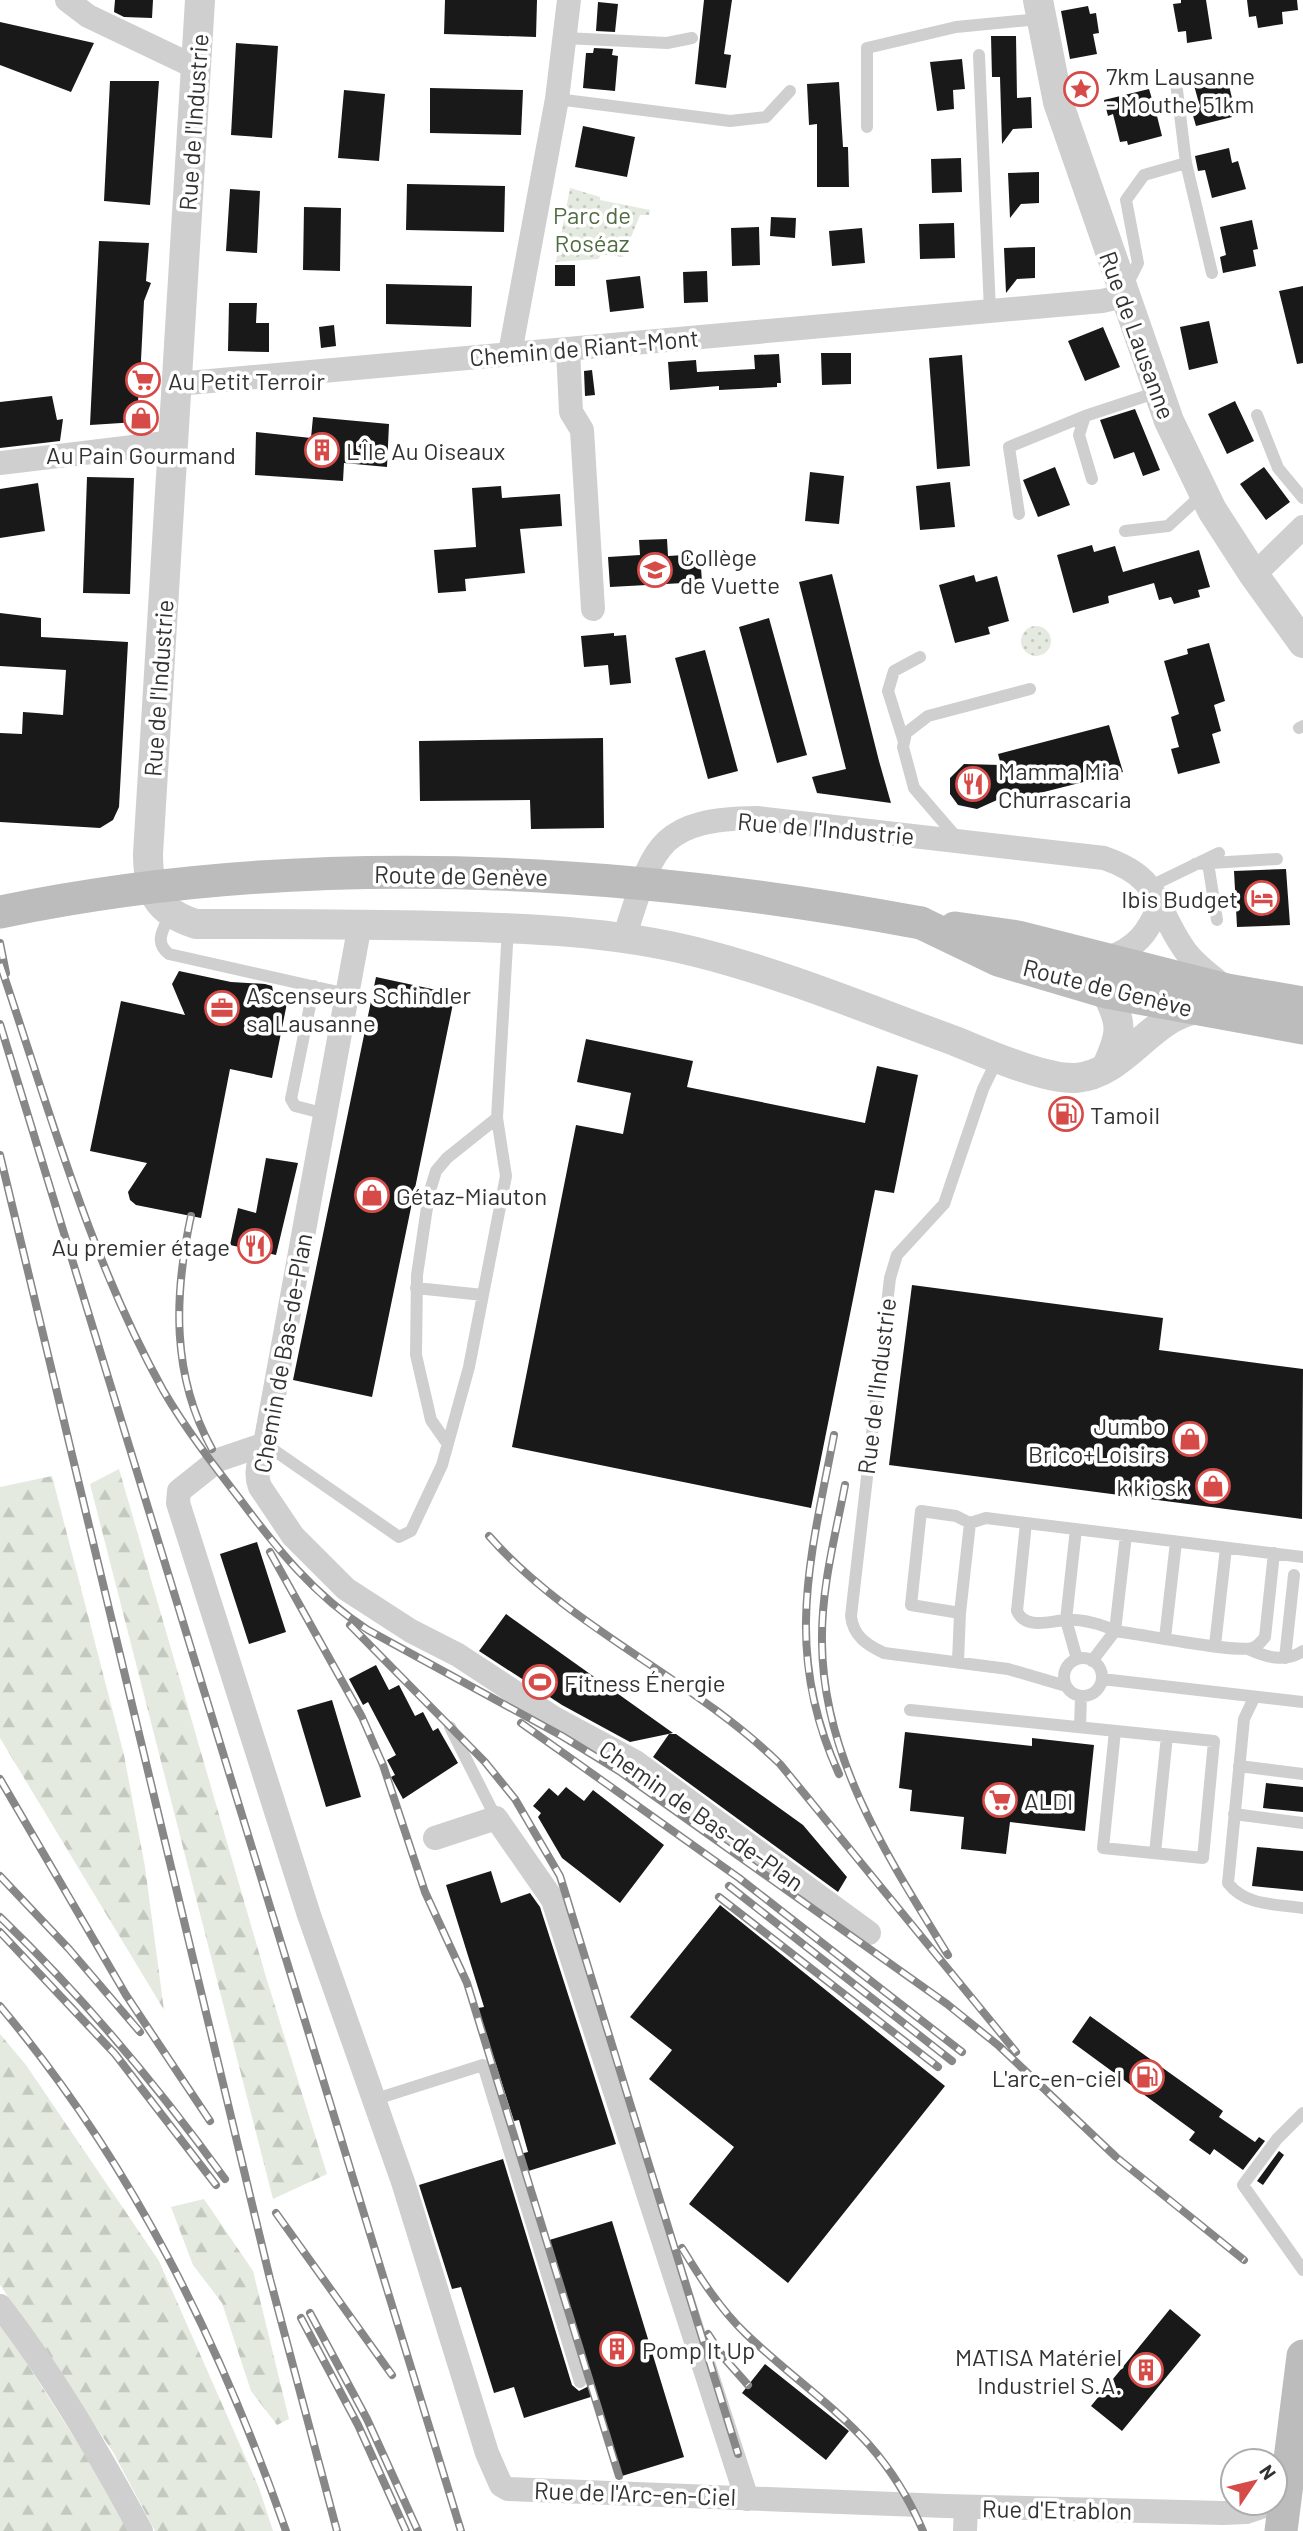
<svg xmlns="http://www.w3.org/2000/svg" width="1303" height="2531" font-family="Barlow,sans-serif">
<defs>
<pattern id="grass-dots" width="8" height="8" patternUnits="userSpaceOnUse" patternTransform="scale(1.75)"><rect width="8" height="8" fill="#e4eadf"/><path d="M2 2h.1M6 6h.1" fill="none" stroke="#c4c9c0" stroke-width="1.8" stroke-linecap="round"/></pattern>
<pattern id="forest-firs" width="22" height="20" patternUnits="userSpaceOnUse" patternTransform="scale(1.75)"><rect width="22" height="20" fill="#e4eadf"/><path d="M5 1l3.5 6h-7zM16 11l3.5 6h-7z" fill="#c4c9c0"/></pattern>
</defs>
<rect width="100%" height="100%" fill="#fff"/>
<path fill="url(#grass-dots)" d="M570 188 600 197V200L650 210 649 215H640L623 257 602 254 598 259 556 262Z
M1021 641a15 15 0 1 1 30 0a15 15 0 1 1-30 0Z"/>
<path fill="url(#forest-firs)" d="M119 1469 266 1977 327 2174 273 2199 90 1484Z
M52 1476 124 1755 145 1867 164 2010 0 1738V1487Z
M0 2034 26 2065 159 2261 259 2488 273 2531H155L113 2452 0 2285Z
M204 2199 253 2271 289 2419 277 2425 251 2391 222 2303 193 2265 171 2207Z
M0 2321 93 2467 130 2531H0Z"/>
<path fill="#191919" d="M115 0H153L152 18 124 17 114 12Z
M445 0H537L536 37 444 34Z
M704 0H732L724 54 731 55 726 88 695 84Z
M1181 0H1206L1212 39 1187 43 1186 31 1178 32 1173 4 1181 3Z
M1247 0H1297L1298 10 1282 12 1283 24 1258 28 1256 16 1249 17Z
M598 2 618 4 615 32 596 31Z
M1088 6 1090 14 1096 13 1099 33 1093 34 1097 54 1070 59 1061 11Z
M0 22 94 43 71 92 0 65Z
M991 36H1016L1017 98 1031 97 1032 128 1013 129 1002 144 1000 77H992Z
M236 43 278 46 272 138 231 135Z
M594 48 613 49 612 55 618 56 615 91 583 88 586 53H593Z
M962 59 965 89 953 90 954 109 937 111 930 62Z
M1225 70 1232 98 1227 99 1232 117 1196 126 1191 109 1200 107 1192 78Z
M110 81H159L150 205 104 201Z
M839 82 843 147H848L849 187H817V124L809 125 807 84Z
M430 88 523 90 521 135 430 133Z
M1149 89 1152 99 1147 101 1148 106 1154 104 1162 136 1128 145 1127 141 1120 142 1113 114 1108 116 1104 100Z
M344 90 385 94 379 161 338 158Z
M583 126 635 137 627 177 575 167Z
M1229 148 1232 163 1238 161 1246 189 1212 198 1205 170 1198 171 1195 156Z
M961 158 962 192 932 193 931 159Z
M1039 172V203L1021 204 1010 218 1008 173Z
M407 184 505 186 504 232 406 230Z
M230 189 260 191 257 253 226 251Z
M304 207 341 208 340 271 303 270Z
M771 217 796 218 795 238 770 236Z
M1252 220 1258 249 1253 250 1256 266 1223 273 1220 257 1226 255 1220 227Z
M954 223 955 258 920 259 919 224Z
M759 227 760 265 732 266 731 228Z
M862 228 865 263 832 266 829 231Z
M99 241 149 243 146 281 151 283 144 301 141 360 144 383 139 384 137 422 90 425Z
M1035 247V278L1017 279 1006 293 1004 248Z
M555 265H575V286H555Z
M707 271 708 302 684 303 683 272Z
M640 276 644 308 610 312 606 280Z
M386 284 472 286 471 327 386 324Z
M1303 286V363L1297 364 1279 291Z
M229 303H257L256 323H269V352L228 351Z
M1209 321 1218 363 1189 370 1180 327Z
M334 325 336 346 321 348 319 327Z
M1103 327 1120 367 1085 381 1068 341Z
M821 353H851V384L822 385Z
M779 354 781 383H777V387L719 390V386L670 390 668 362 696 360 697 372 755 369 754 355Z
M962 355 970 466 937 469 929 358Z
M592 370 595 395 585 396 584 371Z
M52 396 57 420 63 419 60 441 0 448V402Z
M1235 401 1254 441 1227 454 1208 414Z
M1135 409 1160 470 1143 476 1134 452 1114 459 1100 420Z
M313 417 389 424 387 467 344 463 343 481 255 475 256 432 311 438Z
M1055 467 1070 505 1038 517 1023 480Z
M1264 467 1290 502 1266 520 1240 484Z
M810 472 844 476 839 524 805 521Z
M87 477 134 478 130 594 83 593Z
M950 482 955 527 920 530 916 486Z
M38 483 45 531 0 538V489Z
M501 486 502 498 560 494 562 526 520 529 525 573 465 579 466 591 438 593 434 550 476 547 472 488Z
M667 539 668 556 700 554 702 582 610 587 608 557 640 555 639 540Z
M1092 545 1094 552 1115 546 1123 572 1199 550 1210 587 1198 590 1200 597 1174 604 1171 597 1159 600 1154 583 1108 596 1109 603 1073 613 1057 555Z
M832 574 879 761 891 803 817 793 812 777 846 769 799 582Z
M974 575 976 582 997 576 1009 621 988 627 990 634 955 643 939 585Z
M0 613 41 618V637L128 642 119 807 113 820 100 828 0 822V733L22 734 23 712 63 715 66 670 0 666Z
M769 618 807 755 777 763 739 627Z
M614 633V636L626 635 631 683 610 685 608 665 584 667 581 636Z
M1209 643 1225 701 1214 705 1221 731 1212 734 1220 763 1178 774 1171 749 1179 747 1171 717 1179 714 1164 661 1188 654 1187 649Z
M705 650 738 771 708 779 675 658Z
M1109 725 1123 772 1008 801 1006 796 977 809 958 805 950 794V778L964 764 1001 765 998 754Z
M603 738 604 828 531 829 530 800 420 801 419 741Z
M1286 869 1290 925 1237 927 1234 871Z
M179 971 231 982 265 984 272 986 273 991 289 993 272 1078 230 1069 201 1218 136 1205 130 1200 128 1192 147 1163 90 1151 121 1001 185 1015 172 984Z
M376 977 455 994 372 1397 293 1380Z
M586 1039 693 1061 687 1087 865 1123 877 1066 918 1075 894 1193 875 1190 811 1508 512 1447 576 1125 623 1134 631 1093 577 1082Z
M1055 1102 1080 1104 1079 1121 1054 1119Z
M266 1158 298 1163 276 1255 230 1245 238 1208 256 1213Z
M912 1285 1163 1318 1159 1350 1303 1369 1302 1519 889 1465Z
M257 1542 286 1632 249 1644 220 1554Z
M506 1614 673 1733 630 1742 562 1705 479 1651Z
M376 1665 389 1690 399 1685 415 1716 423 1712 433 1731 438 1728 458 1763 403 1799 391 1777 395 1775 387 1760 396 1755 368 1702 363 1705 349 1679Z
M332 1700 361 1797 326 1807 297 1710Z
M905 1732 1032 1746V1738L1094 1745 1085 1831 1010 1822 1006 1854 961 1849 964 1817 910 1811 912 1790 899 1788Z
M669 1734H676L803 1825 847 1877 838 1892 653 1757Z
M1266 1783 1303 1787V1812L1263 1808Z
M566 1787 584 1801 593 1790 664 1845 620 1903 562 1858 538 1817 541 1813 533 1806 549 1788 558 1796Z
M1257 1847 1303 1851V1891L1252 1886Z
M491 1871 501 1903 530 1893 540 1907 616 2144 525 2172 519 2154 528 2152 519 2120 514 2121 478 2008 484 2007 446 1885Z
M720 1905 945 2086 788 2283 689 2204 734 2147 649 2079 672 2050 630 2017Z
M1090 2016 1223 2111 1219 2117 1255 2142 1259 2137 1265 2141 1243 2170 1214 2149 1210 2155 1189 2140 1195 2132 1072 2042Z
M1279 2151 1284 2155 1263 2185 1257 2181Z
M503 2159 572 2385 579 2391 587 2387 588 2379 546 2241 612 2221 684 2457 622 2476 597 2395 524 2418 514 2387 494 2393 461 2287 452 2289 419 2185Z
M1170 2309 1201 2335 1122 2431 1091 2406Z
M765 2364 849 2431 826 2460 742 2393Z"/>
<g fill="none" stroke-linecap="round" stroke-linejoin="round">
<path stroke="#cfcfcf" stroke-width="12" d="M565 38 667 43 692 38
M979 55 990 311
M557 99 730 121 766 117 790 91
M867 127V48L956 27 1040 19
M1186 163 1212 273
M1126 287 1138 263 1126 200 1144 175 1186 163 1176 82
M1257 415 1278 468 1303 498
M1085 416 1079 435 1092 479
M1019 514 1009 447 1085 416 1158 392
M1125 531 1168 526 1204 493
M1299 728 1303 726
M904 742 888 691 894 671 920 657
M957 838 914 788 903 747 906 733 928 716 1030 689
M1208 863 1217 920
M1195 864 1277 859
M1151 886 1219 853
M171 913C164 928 153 942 169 954L347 994
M314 986 291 1099 295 1106 326 1114
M998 1058 983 1089 944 1204 897 1255 890 1278 851 1616C853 1636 867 1645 884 1653L1008 1669 1066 1686
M416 1288 483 1295
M447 1443 431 1420 416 1355 417 1275 429 1194 436 1171 447 1158 497 1118
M265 1444 399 1537 411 1531 442 1465 469 1367 506 1176 497 1118 508 928
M970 1523 960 1613 911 1605 921 1511 956 1516 970 1523 986 1518 1303 1557
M1026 1523 1017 1611C1025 1630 1050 1621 1066 1620 1081 1619 1102 1624 1115 1631 1140 1634 1234 1653 1252 1648 1258 1646 1261 1642 1265 1637L1274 1553
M1076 1529 1066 1620 1077 1659
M1165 1638 1176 1542
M1215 1645 1226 1548
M1248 1649C1266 1657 1285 1663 1303 1651
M1064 1677a19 19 0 1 1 38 0a19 19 0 1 1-38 0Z
M1285 1658 1294 1575
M958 1661 960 1613
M1092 1661 1115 1631 1126 1535
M1102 1679 1303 1702
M1254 1698 1244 1719 1228 1883C1245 1906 1276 1904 1303 1908
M910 1710 1214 1741 1203 1858 1103 1848 1115 1731
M450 1727 496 1818
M1080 1727 1081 1697
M1239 1766 1303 1774
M1234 1814 1303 1823
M1155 1853 1167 1736
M376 2099 483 2065 580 2382
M1303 2113 1277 2139 1243 2185 1303 2270"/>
<path stroke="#cfcfcf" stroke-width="24" d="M67 0 88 16 195 67
M568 349 571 412 582 430 593 609
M510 353 557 99 569 0
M177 384 1102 301 1124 296
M0 463 174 442
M1254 575 1303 527
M360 924 265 1444C260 1459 254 1472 260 1487L293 1536 346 1589 411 1631 458 1655 554 1718 634 1761 869 1933
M624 938C653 850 654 819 757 818L1104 858C1162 878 1153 904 1184 949 1194 964 1211 975 1224 987
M1108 958C1136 948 1148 933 1159 906
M265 1444 218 1460 179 1491 178 1503 309 1915 403 2182 487 2453 501 2485 508 2489 945 2506 1223 2513 1246 2512 1273 2503
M435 1838 496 1818 553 1900 747 2499
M0 2306C54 2376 99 2453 141 2531
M965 2531 966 2507"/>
<path stroke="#cfcfcf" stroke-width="30" d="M200 0 148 854C148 893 158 912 196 924 277 924 358 924 439 926 525 928 612 931 696 952 784 974 870 1010 955 1041 985 1053 1045 1080 1076 1078 1125 1074 1149 1017 1197 1009
M1038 0 1058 102 1169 421 1212 510 1254 575 1303 643
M1106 992C1123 1024 1122 1033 1107 1066"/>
<path stroke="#bcbcbc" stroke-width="33" d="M921 923 998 960 1106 992 1303 1028
M955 928 1018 937 1227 990 1303 1003
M1281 2531 1303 2356"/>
<g stroke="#878787" stroke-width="8">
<path id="rail" d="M0 943 6 973
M0 964C49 1108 89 1257 163 1390 185 1428 212 1463 239 1498 277 1549 314 1595 368 1630L562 1736 619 1771 947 2004 999 2046 1116 2157 1244 2260
M0 1024 461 2531
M0 1155 270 2279 337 2531
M191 1216C174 1295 171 1375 212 1449
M834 1435C810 1560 783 1652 839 1774
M845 1485C835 1537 821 1589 822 1643 823 1759 889 1859 948 1955
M489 1536C571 1629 692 1678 780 1764L1016 2052
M270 1552 362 1717 383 1765 425 1892 467 1983 619 2476
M350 1625 485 1762 515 1799 560 1876 738 2454
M521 1723 739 1878 962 2052
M0 1779 126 1995 210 2121
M0 1876 69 1949 140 2032
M729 1886 952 2061
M719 1897 938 2067
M0 1917C83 1997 157 2085 225 2179
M0 1932 115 2054 216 2185
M0 2006C131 2162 219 2340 286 2531
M276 2213 392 2375
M682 2248C701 2279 720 2309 746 2334 820 2404 880 2431 923 2531
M310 2313 367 2419 418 2531
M301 2318 358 2425 406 2531
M708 2334 724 2358 748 2385"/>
</g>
<use href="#rail" stroke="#fff" stroke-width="5" stroke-dasharray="16" stroke-linecap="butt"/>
<path stroke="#bcbcbc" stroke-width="33" d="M0 912C302 849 620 867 921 923"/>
</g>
<defs>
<g id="sight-ring" transform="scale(1.75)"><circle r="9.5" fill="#fff" stroke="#d64a47" stroke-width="1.5"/><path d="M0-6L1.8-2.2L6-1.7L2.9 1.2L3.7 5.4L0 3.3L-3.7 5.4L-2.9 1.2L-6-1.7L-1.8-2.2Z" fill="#d64a47"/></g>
<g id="supermarket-ring" transform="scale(1.75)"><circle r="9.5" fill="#fff" stroke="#d64a47" stroke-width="1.5"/><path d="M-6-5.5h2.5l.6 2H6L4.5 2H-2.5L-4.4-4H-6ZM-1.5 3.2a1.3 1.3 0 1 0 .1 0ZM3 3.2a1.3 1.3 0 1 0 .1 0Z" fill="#d64a47"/></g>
<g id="shop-ring" transform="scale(1.75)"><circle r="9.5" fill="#fff" stroke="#d64a47" stroke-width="1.5"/><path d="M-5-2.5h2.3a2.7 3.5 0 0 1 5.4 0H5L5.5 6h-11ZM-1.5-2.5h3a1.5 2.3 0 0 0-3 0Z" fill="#d64a47"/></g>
<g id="building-ring" transform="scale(1.75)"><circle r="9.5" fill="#fff" stroke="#d64a47" stroke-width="1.5"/><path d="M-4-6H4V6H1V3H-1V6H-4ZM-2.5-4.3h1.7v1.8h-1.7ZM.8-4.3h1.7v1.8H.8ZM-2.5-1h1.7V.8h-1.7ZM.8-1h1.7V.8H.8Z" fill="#d64a47"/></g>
<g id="school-ring" transform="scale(1.75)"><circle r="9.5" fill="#fff" stroke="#d64a47" stroke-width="1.5"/><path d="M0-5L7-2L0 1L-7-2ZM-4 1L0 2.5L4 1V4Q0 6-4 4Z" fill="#d64a47"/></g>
<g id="restaurant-ring" transform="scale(1.75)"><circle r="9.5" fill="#fff" stroke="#d64a47" stroke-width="1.5"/><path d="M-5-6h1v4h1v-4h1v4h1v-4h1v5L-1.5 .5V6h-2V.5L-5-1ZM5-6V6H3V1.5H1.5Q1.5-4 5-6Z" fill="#d64a47"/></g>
<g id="hotel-ring" transform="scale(1.75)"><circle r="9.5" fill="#fff" stroke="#d64a47" stroke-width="1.5"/><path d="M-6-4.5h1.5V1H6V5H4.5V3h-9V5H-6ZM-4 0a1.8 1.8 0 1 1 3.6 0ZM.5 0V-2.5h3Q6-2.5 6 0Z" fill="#d64a47"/></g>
<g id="office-ring" transform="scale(1.75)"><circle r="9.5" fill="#fff" stroke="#d64a47" stroke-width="1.5"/><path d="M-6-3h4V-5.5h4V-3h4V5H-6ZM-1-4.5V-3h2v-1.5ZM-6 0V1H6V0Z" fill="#d64a47"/></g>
<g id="fuel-ring" transform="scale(1.75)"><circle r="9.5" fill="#fff" stroke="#d64a47" stroke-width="1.5"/><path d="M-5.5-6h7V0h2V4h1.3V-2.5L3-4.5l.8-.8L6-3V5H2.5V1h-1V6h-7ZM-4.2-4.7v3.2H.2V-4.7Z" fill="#d64a47"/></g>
<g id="stadium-ring" transform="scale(1.75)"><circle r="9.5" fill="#fff" stroke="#d64a47" stroke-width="1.5"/><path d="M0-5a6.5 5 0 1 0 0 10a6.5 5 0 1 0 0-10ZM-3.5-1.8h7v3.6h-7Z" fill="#d64a47"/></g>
</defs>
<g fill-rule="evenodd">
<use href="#sight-ring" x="1081" y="89"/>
<use href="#supermarket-ring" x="143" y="380"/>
<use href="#shop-ring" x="141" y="418"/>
<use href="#building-ring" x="322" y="450"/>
<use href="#school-ring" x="655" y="570"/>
<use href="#restaurant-ring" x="973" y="784"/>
<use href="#hotel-ring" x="1262" y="898"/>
<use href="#office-ring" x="222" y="1008"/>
<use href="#fuel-ring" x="1066" y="1114"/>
<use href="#shop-ring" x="372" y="1195"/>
<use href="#restaurant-ring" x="255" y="1246"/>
<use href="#shop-ring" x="1190" y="1439"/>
<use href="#shop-ring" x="1213" y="1486"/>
<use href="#stadium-ring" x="540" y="1682"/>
<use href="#supermarket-ring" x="1000" y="1800"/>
<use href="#fuel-ring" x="1147" y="2077"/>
<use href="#building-ring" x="617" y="2349"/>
<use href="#building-ring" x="1146" y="2370"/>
</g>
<g text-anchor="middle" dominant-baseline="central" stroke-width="7" stroke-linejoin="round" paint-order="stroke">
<g font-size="24" fill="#323232" stroke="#fff" text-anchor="start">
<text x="1106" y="75">7km Lausanne<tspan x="1106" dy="28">- Mouthe 51km</tspan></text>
<text x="168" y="380">Au Petit Terroir</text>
<text x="346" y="450">L'Île Au Oiseaux</text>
<text x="141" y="454" text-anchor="middle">Au Pain Gourmand</text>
<text x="680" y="556">Collège<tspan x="680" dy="28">de Vuette</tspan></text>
<text x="998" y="770">Mamma Mia<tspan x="998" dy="28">Churrascaria</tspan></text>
<text x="1238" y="898" text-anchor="end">Ibis Budget</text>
<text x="246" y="994">Ascenseurs Schindler<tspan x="246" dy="28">sa Lausanne</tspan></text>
<text x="1090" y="1114">Tamoil</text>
<text x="396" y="1195">Gétaz-Miauton</text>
<text x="230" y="1246" text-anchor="end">Au premier étage</text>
<text x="1166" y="1425" text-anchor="end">Jumbo<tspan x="1166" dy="28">Brico+Loisirs</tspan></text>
<text x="1188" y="1486" text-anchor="end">k kiosk</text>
<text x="564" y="1682">Fitness Énergie</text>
<text x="1024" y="1800">ALDI</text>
<text x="1122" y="2077" text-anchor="end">L'arc-en-ciel</text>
<text x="642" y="2349">Pomp It Up</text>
<text x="1122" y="2356" text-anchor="end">MATISA Matériel<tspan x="1122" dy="28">Industriel S.A.</tspan></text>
</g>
<g font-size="24" fill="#323232" stroke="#fff">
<text transform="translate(193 122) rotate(-86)">Rue de l'Industrie</text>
<text transform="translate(1138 335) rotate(70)">Rue de Lausanne</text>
<text transform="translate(584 347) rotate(-5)">Chemin de Riant-Mont</text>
<text transform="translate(158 688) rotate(-86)">Rue de l'Industrie</text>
<text transform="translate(826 828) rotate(5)">Rue de l'Industrie</text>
<text transform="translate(461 875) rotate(1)">Route de Genève</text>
<text transform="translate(1108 987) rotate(14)">Route de Genève</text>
<text transform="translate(282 1353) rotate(-80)">Chemin de Bas-de-Plan</text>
<text transform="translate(876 1386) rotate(-83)">Rue de l'Industrie</text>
<text transform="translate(702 1815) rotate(35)">Chemin de Bas-de-Plan</text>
<text transform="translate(635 2493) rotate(2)">Rue de l'Arc-en-Ciel</text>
<text transform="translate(1057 2509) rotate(1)">Rue d'Etrablon</text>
</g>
<g font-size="24" fill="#516b43" stroke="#fff">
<text x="592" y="214">Parc de<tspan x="592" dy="28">Roséaz</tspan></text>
</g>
</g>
<g transform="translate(1254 2482) rotate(55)"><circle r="33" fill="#ffffff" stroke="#adadad" stroke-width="2"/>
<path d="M0-5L12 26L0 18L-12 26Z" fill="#d64a47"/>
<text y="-10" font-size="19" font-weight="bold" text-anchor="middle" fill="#323232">N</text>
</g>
</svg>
